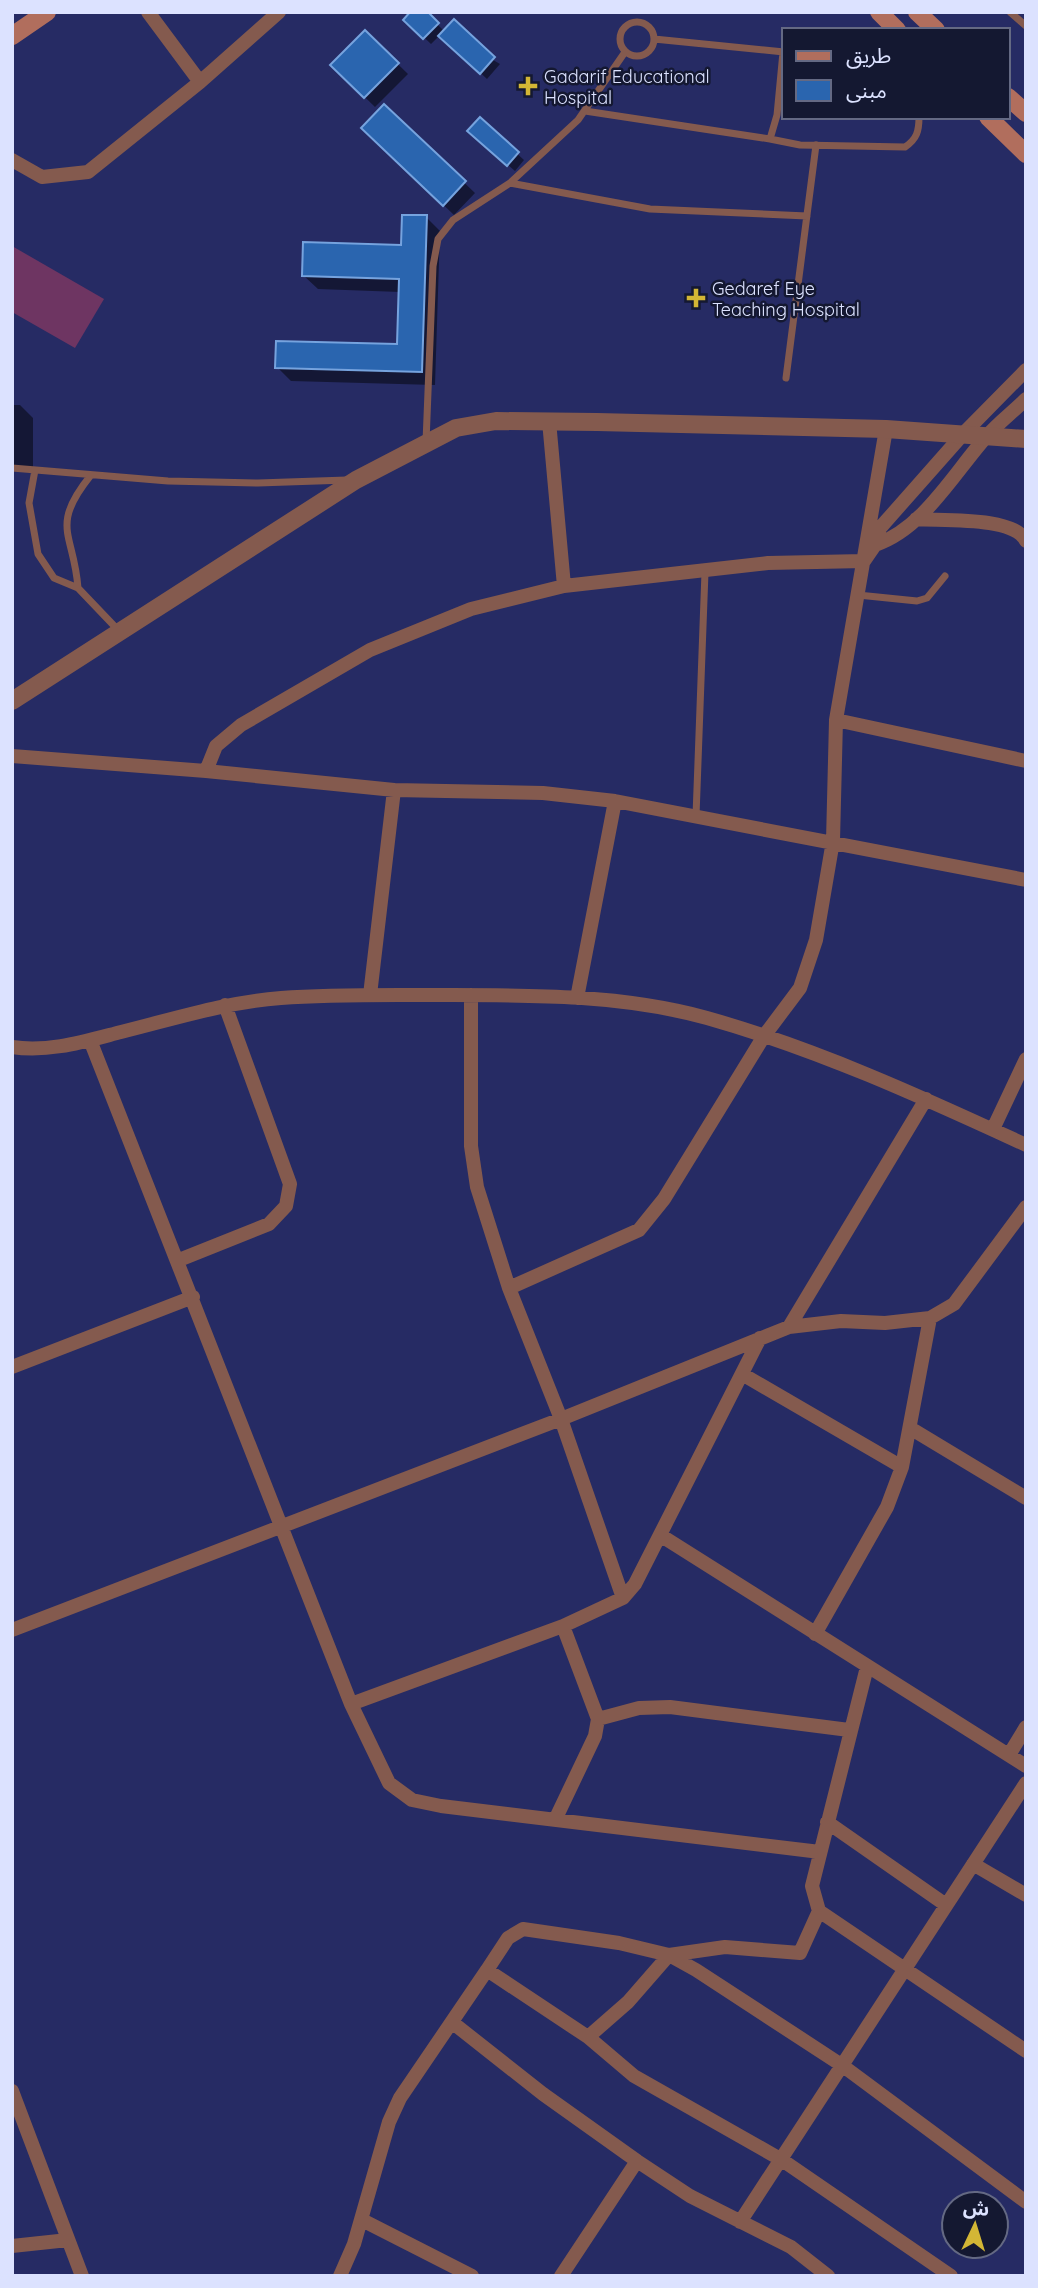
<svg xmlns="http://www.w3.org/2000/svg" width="1038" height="2288" font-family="Quicksand,'Noto Sans Arabic',sans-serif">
<rect width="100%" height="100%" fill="#262b64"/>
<path fill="#6e3562" d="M12 246 104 299 75 348 12 312Z"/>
<path fill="#0007" d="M425 12 445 32 500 64 487 79 440 35 431 44 406 20Z
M365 32 408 74 375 107 332 65Z
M384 106 475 193 454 215 374 138Z
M480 120 524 160 515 171 476 137Z
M426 217 440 231 435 385 291 381 277 367 399 346 400 292 318 289 304 276 403 246Z
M12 405H20L33 418V471H12Z"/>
<path fill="#2a65af" stroke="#76a3de" stroke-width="2" d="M410 12H428L439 23 423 39 403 20Z
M454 19 495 57 480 74 438 36Z
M365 30 399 63 364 98 330 65Z
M384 104 466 181 443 206 361 128Z
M480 117 519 152 507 166 467 131Z
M402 215H427L422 372 275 368 276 341 397 344 399 279 302 276 303 242 401 245Z"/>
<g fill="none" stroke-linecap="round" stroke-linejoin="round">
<path stroke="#845a4e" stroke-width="7" d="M1010 12 1026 26
M620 39a17 17 0 1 1 34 0a17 17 0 1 1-34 0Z
M654 39 784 52
M585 111 770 139 777 115 783 52
M770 139 800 145 905 147C917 139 919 131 919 117
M510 183 650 209 807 216
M786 378 816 145
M426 442 433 266 438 239 453 220 510 183 578 120 625 52
M12 468 168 481 258 483 347 480
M35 470 29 503 38 554 54 578 78 588 120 632
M78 588C74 533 49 527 91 475
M858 595 917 601 927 598 945 576
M696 816 705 572"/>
<path stroke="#845a4e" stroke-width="14" d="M148 12 200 82
M12 160 42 177 88 172 200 82 279 12
M549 421 564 586
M916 519C942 521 1014 516 1026 541
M875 545C923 529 954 473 986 437 998 423 1013 412 1026 399
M836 720 1026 761
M12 756 206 771 394 790 543 793 615 801 1026 880
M206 771 216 746 241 725 370 650 471 609 564 586 768 563 864 561 875 545 880 528 964 433 1026 370
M370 995 394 790
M577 998 615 801
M90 1040 351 1704 389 1783 412 1800 441 1806 820 1852
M12 1047C48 1053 86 1041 121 1032 174 1019 226 1002 281 998 333 994 387 995 439 995 528 995 620 994 707 1018 817 1049 922 1097 1026 1145
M993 1129 1026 1059
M179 1260 269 1224 286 1206 290 1184 225 1005
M509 1288 639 1230 664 1199 764 1036 800 988 816 940 833 841 836 720 886 429
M789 1327 926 1099
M12 1367 193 1297
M742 1374 902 1467
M910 1428 1026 1498
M660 1535 1026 1766
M623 1598 635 1584 760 1338
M12 1630 561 1419 789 1327 841 1321 885 1323 930 1318 954 1304 1026 1207
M815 1634 887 1507 902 1467 930 1318
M867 1667 812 1886 819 1911 1026 2051
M351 1704 563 1626 623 1598 561 1419 509 1288 477 1187 471 1146V995
M598 1719 639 1708 670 1707 849 1730
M1009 1755 1026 1727
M555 1820 595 1736 598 1719 563 1626
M827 1822 946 1905
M973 1864 1026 1895
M487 1970 508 1938 523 1929 619 1943 669 1955 696 1970 843 2066 1026 2202
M453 2023 543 2094 637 2161 690 2196 791 2247 828 2276
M588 2037 634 2076 782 2160 951 2276
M12 2091 82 2276
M362 2220 472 2276
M740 2222 1026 1783
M12 2246 68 2240
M340 2276 354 2244 389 2122 400 2098 487 1970 588 2037 628 2002 669 1955 725 1947 800 1953 819 1911
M561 2276 637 2161"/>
<path stroke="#845a4e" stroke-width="18" d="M12 701 356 480 456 428 496 421 597 422 886 429 1026 439"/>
<path stroke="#b16e5d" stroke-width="18" d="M879 12 897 30
M917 12 936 30
M12 36 47 12
M1008 97 1026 113
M988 117 1026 154"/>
</g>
<g fill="#d3b635" stroke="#141831" stroke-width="2.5">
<path d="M524.5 75.5h7v7h7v7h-7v7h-7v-7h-7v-7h7z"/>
<path d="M692.5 287.5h7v7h7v7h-7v7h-7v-7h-7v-7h7z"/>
</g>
<g text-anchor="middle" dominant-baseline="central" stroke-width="5" stroke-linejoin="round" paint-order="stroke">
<g font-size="18" fill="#dce2ff" stroke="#141831" text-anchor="start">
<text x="544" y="76">Gadarif Educational<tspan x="544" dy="21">Hospital</tspan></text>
<text x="712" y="288">Gedaref Eye<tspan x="712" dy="21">Teaching Hospital</tspan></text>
</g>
</g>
<rect width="1038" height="2288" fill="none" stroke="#dce2ff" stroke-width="28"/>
<rect x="782" y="28" width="228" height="91" fill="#141831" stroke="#646983" stroke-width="2"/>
<rect x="796" y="51" width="35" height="10" fill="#b16e5d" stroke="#646983" stroke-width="2"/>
<text x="846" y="63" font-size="21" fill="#dce2ff">طريق</text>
<rect x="796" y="80" width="35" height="21" fill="#2a65af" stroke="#646983" stroke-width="2"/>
<text x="846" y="98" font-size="21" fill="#dce2ff">مبنى</text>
<g transform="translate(975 2225) rotate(4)"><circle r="33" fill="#141831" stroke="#646983" stroke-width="2"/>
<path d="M0-5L12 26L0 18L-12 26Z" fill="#d3b635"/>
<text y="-10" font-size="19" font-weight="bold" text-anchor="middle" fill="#dce2ff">ش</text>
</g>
</svg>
